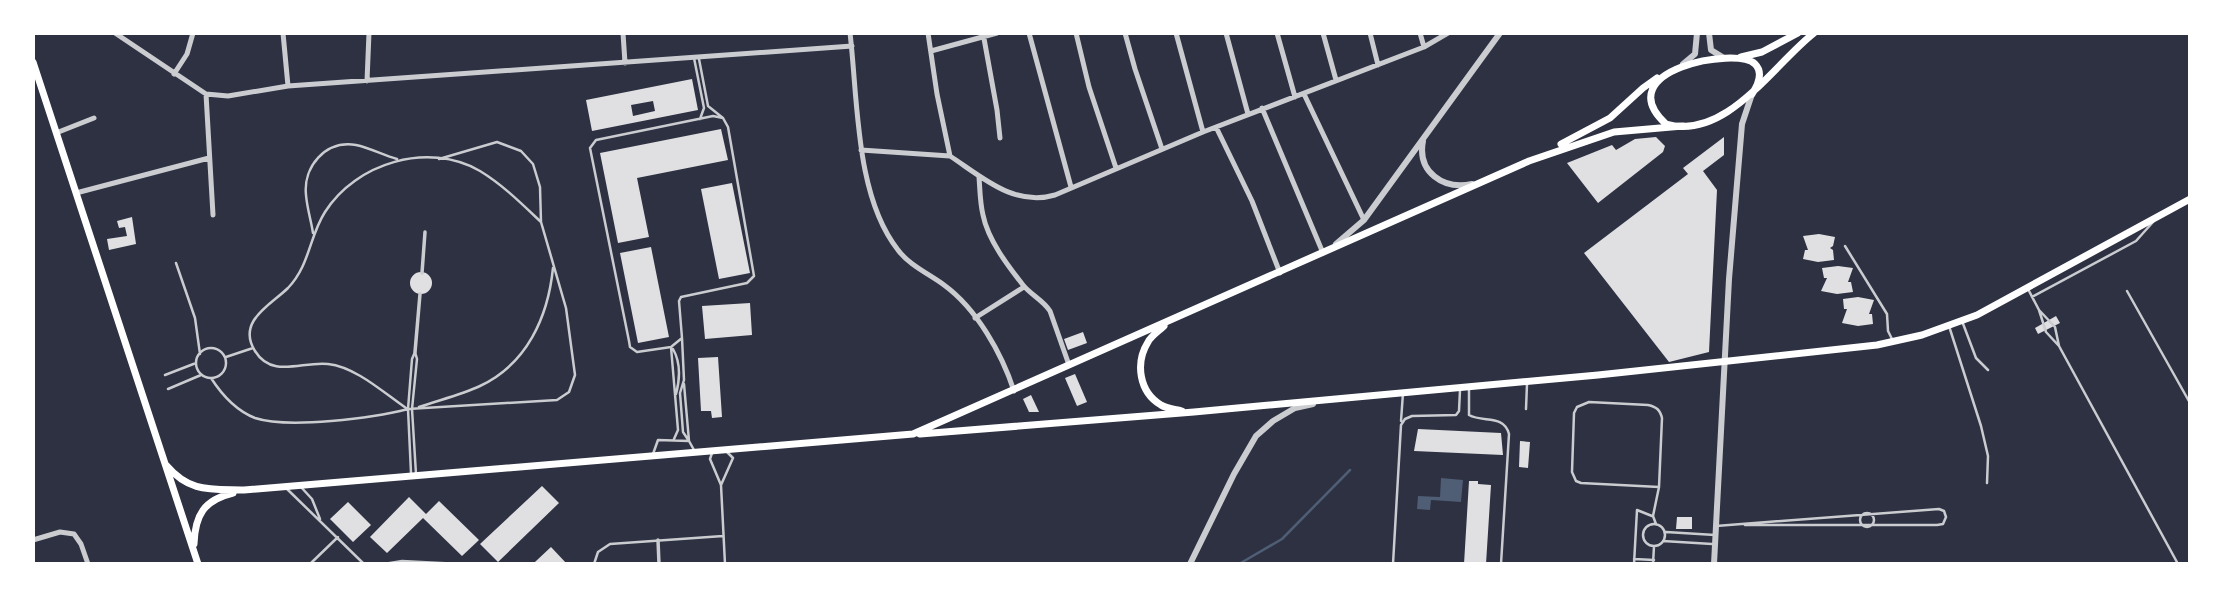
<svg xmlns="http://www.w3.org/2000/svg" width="2223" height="597" font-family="Cabin,sans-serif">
<rect width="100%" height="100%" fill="#2d3142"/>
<path fill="#4f5d75" d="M1441 478 1463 480 1461 502 1431 500 1430 510 1417 509 1418 496 1440 497Z"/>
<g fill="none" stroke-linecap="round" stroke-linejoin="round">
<path stroke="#4f5d75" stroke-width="2.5" d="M1239 564 1282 539 1350 470"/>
</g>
<path fill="#e0e0e3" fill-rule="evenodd" d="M692 79 698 110 592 131 586 100ZM653 101 655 111 633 116 631 105Z
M721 129 728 160 637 178 649 237 618 243 600 153Z
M1656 137 1665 146 1663 152 1598 203 1567 163 1612 145 1616 150 1635 139Z
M1724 137V155L1703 171 1717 190 1709 352 1669 362 1584 253 1688 174 1683 168Z
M732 183 750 273 719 279 701 189Z
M132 217 136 244 109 250 107 239 127 236 125 227 119 228 117 221Z
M1819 234 1835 237 1833 246 1830 248 1833 250 1834 260 1818 262 1803 259 1805 250H1808L1803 236Z
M651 247 669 337 638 343 620 253Z
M1838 266 1853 268 1848 282H1851L1853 292 1837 294 1821 291 1827 278H1824L1822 268Z
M410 283a11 11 0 1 1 22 0a11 11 0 1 1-22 0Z
M1858 297 1874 300 1869 314H1872L1873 324 1858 326 1842 323 1847 309H1844L1843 299Z
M750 303 752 335 705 339 702 306Z
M2056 316 2060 323 2038 334 2035 328Z
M1083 332 1087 343 1068 350 1064 339Z
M718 357 722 417 712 418 711 411H701L698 358Z
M1075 374 1087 402 1077 406 1065 378Z
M1031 395 1039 412H1029L1023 399Z
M1418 429 1501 433 1503 455 1414 451Z
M1520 441 1530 442 1528 468 1519 467Z
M1469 481H1478V484L1491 485 1486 564H1464Z
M542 486 559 503 498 562 480 544Z
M409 497 426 514 439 501 479 540 462 556 423 518 387 553 370 537Z
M348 502 371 525 353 542 330 519Z
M1677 517H1692V529H1676Z
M551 547 567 564H533L536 561Z"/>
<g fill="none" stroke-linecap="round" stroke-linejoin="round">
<path stroke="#caccd0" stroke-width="2.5" d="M694 58 704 108 700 119
M699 59 708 106 723 118 728 127 754 276 747 283 681 297 679 301 682 338 671 347 637 352 630 347 629 341 590 148 596 140 713 116 723 118
M313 233C311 220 307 208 306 195 303 167 325 140 356 145 370 148 383 155 397 159
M1845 246 1887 314 1888 331 1893 341
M176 263 195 318 200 354
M2028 289 2039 310 2055 327 2059 346
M2127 291 2190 403
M2032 297 2136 241 2153 222
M2039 310 2046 332 2059 346 2178 564
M1962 321 1976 358 1988 370
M1949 326 1981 426 1988 456 1987 483
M682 338 684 380 680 393 683 432 689 441
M671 347 678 430 674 439
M196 363a15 15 0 1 1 30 0a15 15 0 1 1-30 0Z
M673 349C681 363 680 379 676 394
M415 352 417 359 412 409 416 474
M226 357 253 348
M165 375 196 363
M211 378C222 395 237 411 255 418 288 429 374 418 408 409L557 400 569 392 575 375 566 308 541 222 540 187 533 164 521 151 497 142 439 159
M684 384 689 441 694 450
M168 389 201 375
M1469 390V415C1483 423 1504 414 1509 434L1501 564
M419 407C439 400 461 395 480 386 527 364 548 317 553 268
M406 408C384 393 356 367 328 364 302 361 272 379 255 351 236 321 272 304 288 288 310 265 309 237 325 212 356 163 428 141 480 171 503 185 522 204 541 222
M1526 409 1527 384
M1401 421 1403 393
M712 453 710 459 721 485 725 564
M653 454 658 440 689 441
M411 473 408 409 412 359 415 352
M721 485 733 458 727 452
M300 486 312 499 320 519
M286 488 364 564
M1860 520a7 7 0 1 1 14 0a7 7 0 1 1-14 0Z
M1656 524 1653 516 1659 487 1662 418C1660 410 1657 407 1648 405L1589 402 1577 407 1574 413 1572 472 1576 481 1581 483 1659 487
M1643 535a11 11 0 1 1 22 0a11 11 0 1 1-22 0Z
M1716 526 1939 509 1944 511 1946 517 1943 524 1937 525H1745
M1666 532 1715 535
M1663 541 1712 544
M1634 559 1654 560
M310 564 338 537
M384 564 402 561 460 564
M594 564 598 552 610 544 723 536
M1393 564 1401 425 1405 419 1412 416 1456 415 1459 411 1460 390
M1634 564 1637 510 1652 516
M1653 564 1654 546"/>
<path stroke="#caccd0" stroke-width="3.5" d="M422 273 425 232
M415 352 420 294
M658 540 659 564"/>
<path stroke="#caccd0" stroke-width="5" d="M115 33 206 94 228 96 288 86 852 46
M283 33 288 86
M623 33 625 63
M850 33C858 99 855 196 898 250 909 265 929 274 944 285 977 309 1002 354 1014 391
M928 33 937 94 950 156C982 177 1014 207 1055 195L1203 132 1424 47 1448 33
M983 33 997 110 1000 138
M1029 33 1071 187
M1076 33 1089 87 1116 168
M1125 33 1135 69 1162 149
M1176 33 1203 132
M1226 33 1248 114
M1277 33 1295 97
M1323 33 1336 80
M1370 33 1378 65
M1420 33 1424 47
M931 51 997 33
M174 74 187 54 193 33
M367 81 369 33
M206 94 213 215
M1304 94 1364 220
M1262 108 1323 253
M1216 127 1252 201 1280 273
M56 133 94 118
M861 150 950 156
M979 177C980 190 980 203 983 215 988 240 1008 266 1023 285 1031 295 1043 300 1050 311L1069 365
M76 193 209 158
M975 318 1024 287
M33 540 60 532 74 534 81 544 88 564"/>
<path stroke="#caccd0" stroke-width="6" d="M1709 33 1711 50 1724 58
M1683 64 1695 54 1697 33
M1423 141C1417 172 1443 190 1472 184
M1336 244 1364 220 1500 33
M1190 564 1234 474 1256 436 1273 421 1295 408 1313 404
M1714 564 1729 279 1742 124 1752 94"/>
<path stroke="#fff" stroke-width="7" d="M1741 57 1762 52 1798 33
M33 62 198 564
M1752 94C1758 85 1764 73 1755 64 1737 46 1607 70 1666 124 1726 141 1773 65 1814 33
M1561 144 1610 118 1643 88 1657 78
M1164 326C1159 331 1151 336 1148 342 1135 363 1139 392 1161 405 1167 409 1175 409 1182 411
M920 434 1194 412 1598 375 1877 345 1922 335 1977 315 2190 199
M166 465C190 493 210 489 244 490L913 434 1529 161 1614 132 1683 126
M194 544C195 515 204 500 233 493"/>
</g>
<rect width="2223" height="597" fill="none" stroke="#ffffff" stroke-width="70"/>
</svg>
